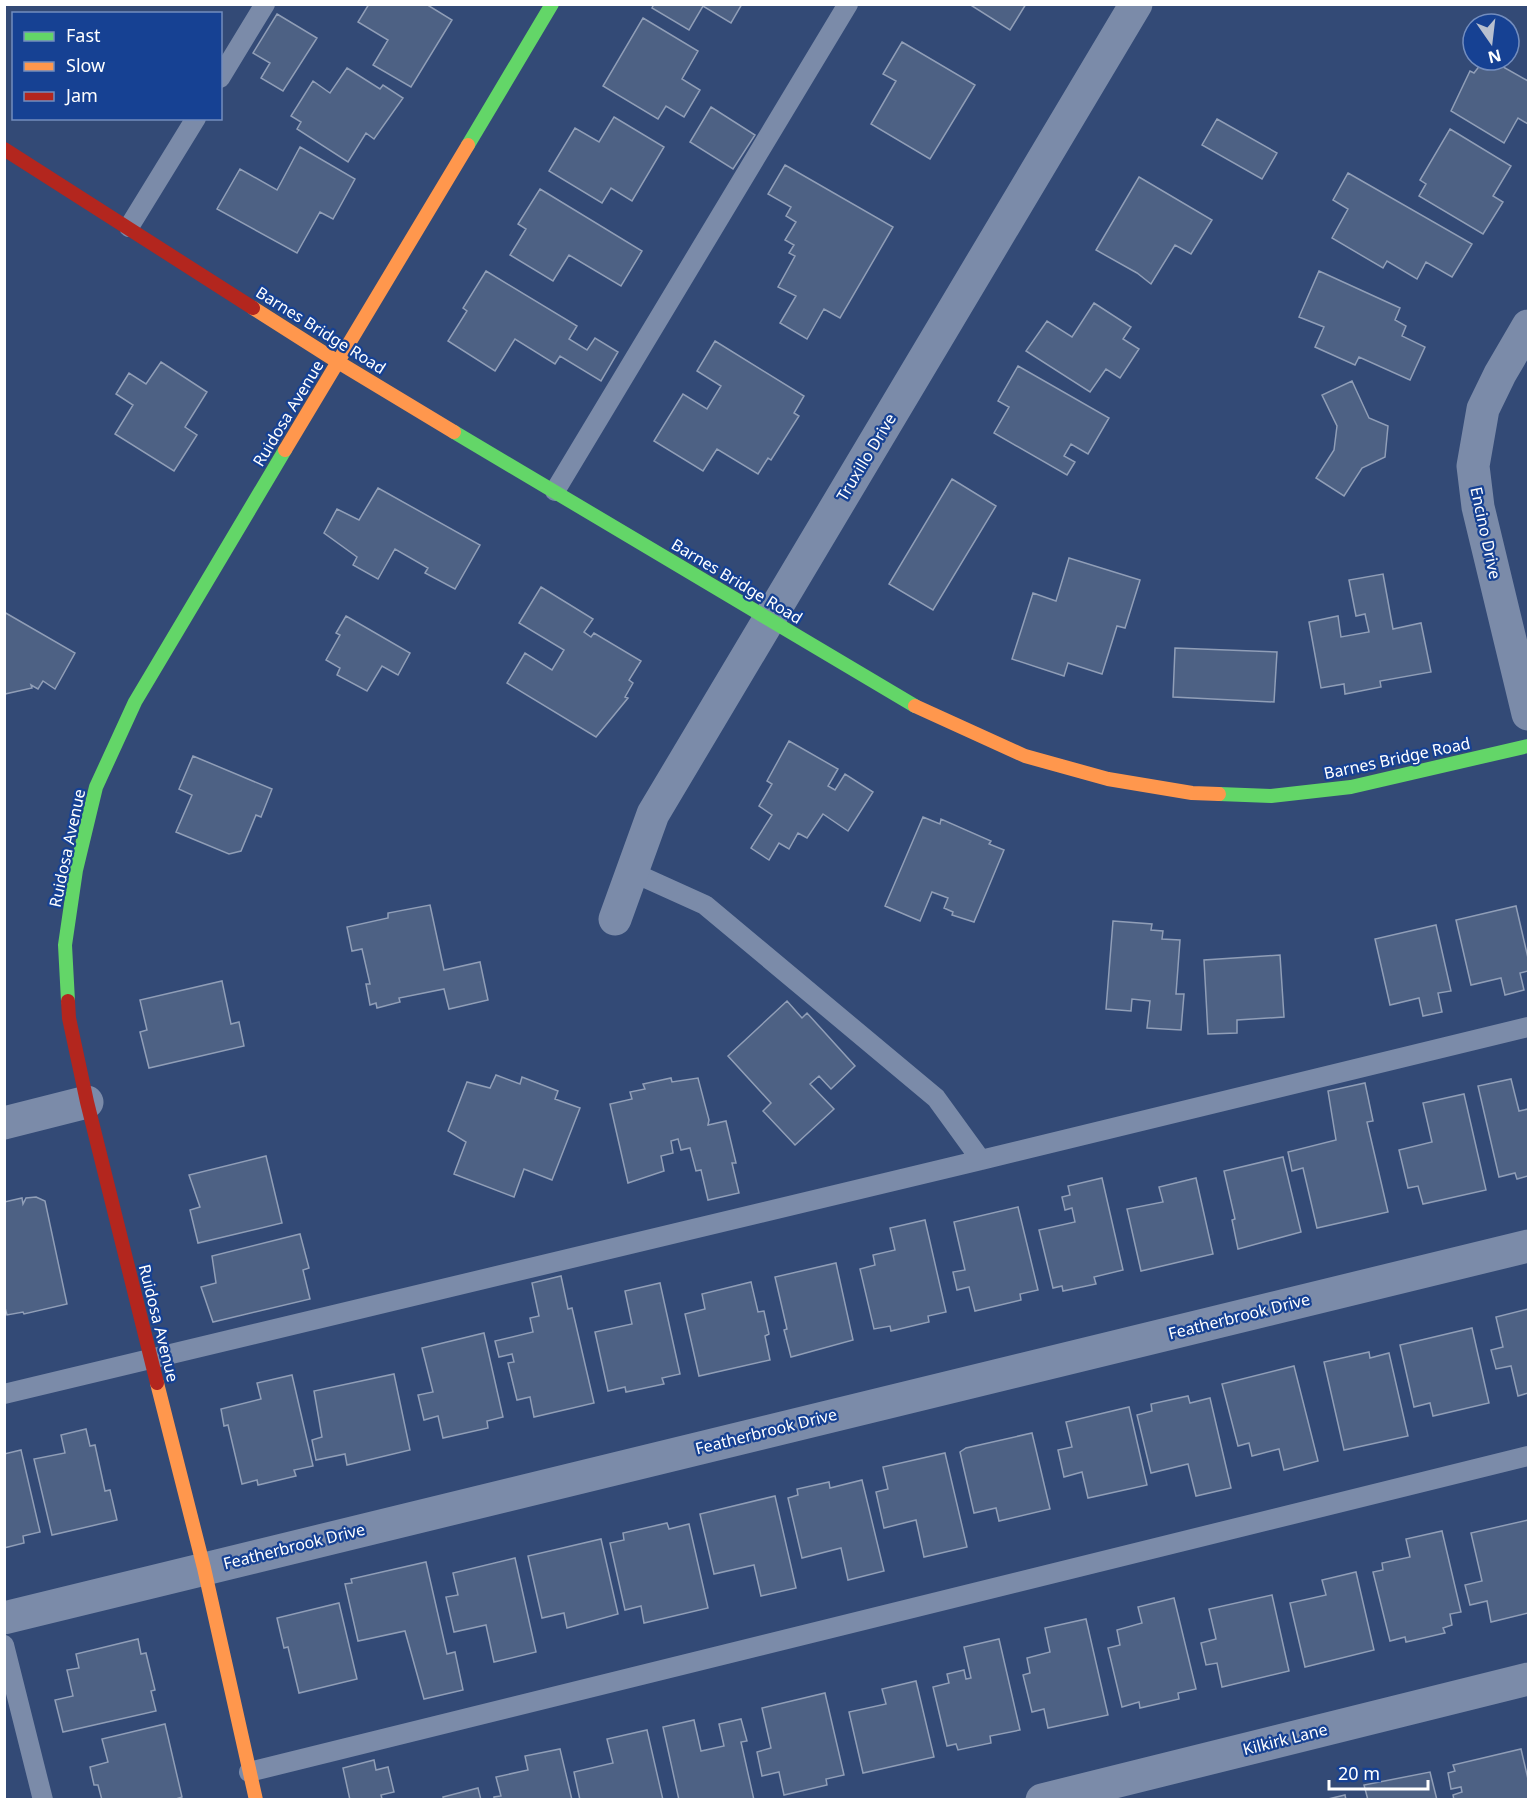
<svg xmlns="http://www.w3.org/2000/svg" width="1533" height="1804" font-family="'Noto Sans',sans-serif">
<rect width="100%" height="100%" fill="#334a76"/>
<path fill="#4d6184" stroke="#909eb7" stroke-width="1.5" d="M369 4H426L452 20 411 87 373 65 388 40 358 22Z
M654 4H742L731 23 703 6 689 30 652 8Z
M969 4H1026L1010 30Z
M277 14 317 38 283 91 261 78 270 63 253 53Z
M643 18 698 51 682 79 700 90 684 117 666 106 658 119 603 86Z
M902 42 975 85 930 159 871 124 896 81 883 74Z
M1484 60H1491L1528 81V124L1518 118 1504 143 1451 111 1470 71 1474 73Z
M347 68 380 89 383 85 403 98 374 139 366 133 348 162 297 129 301 122 291 116 313 81 330 93Z
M711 107 755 135 733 169 690 142Z
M614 117 664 147 632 201 611 188 602 203 549 171 575 128 599 142Z
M1217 119 1277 153 1262 179 1202 145Z
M1450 129 1511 166 1493 196 1503 202 1483 234 1419 196 1426 184 1420 180Z
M300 147 355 179 333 219 320 212 297 253 217 209 240 169 277 190Z
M785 165 893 227 840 318 824 309 807 339 780 323 796 296 778 287 795 256 789 253 794 245 785 240 796 222 786 216 791 207 768 194Z
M1348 173 1472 244 1452 277 1426 262 1417 279 1387 261 1383 268 1332 238 1348 209 1333 200Z
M1139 177 1212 220 1191 254 1175 245 1151 284 1137 273 1096 250Z
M540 189 642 251 621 286 569 255 553 281 510 255 526 229 518 224Z
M486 271 577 326 569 339 587 350 595 338 618 352 601 381 560 356 555 364 515 339 495 371 448 341 467 311 463 308Z
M1319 271 1400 308 1395 320 1406 326 1402 336 1425 347 1410 380 1359 357 1355 365 1315 347 1324 327 1299 317Z
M1094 303 1131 327 1123 339 1139 349 1120 378 1106 369 1090 392 1026 351 1047 321 1072 337Z
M715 341 804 396 794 413 799 416 771 460 768 458 758 474 717 449 703 471 654 441 683 394 707 409 721 386 697 371Z
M161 362 207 392 185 427 197 435 174 471 115 434 133 405 116 394 129 373 146 384Z
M1018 366 1109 418 1088 454 1071 444 1064 456 1075 462 1067 475 994 433 1009 407 998 401Z
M1352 381 1369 418 1388 426 1385 457 1362 468 1344 496 1316 478 1334 450 1337 426 1322 395Z
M952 479 996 506 933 610 889 584Z
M378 488 480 545 455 589 425 573 428 568 395 549 378 579 353 565 357 557 324 533 337 509 359 520Z
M1069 558 1140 580 1125 628 1117 626 1102 674 1068 663 1064 676 1012 659 1033 593 1056 601Z
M1383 574 1393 629 1421 623 1431 672 1380 681 1381 687 1345 694 1344 684 1321 688 1309 622 1338 616 1341 637 1369 632 1365 614 1356 616 1349 580Z
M541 587 593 619 584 632 591 637 594 633 641 661 629 680 633 683 625 697 628 698 596 737 507 683 525 653 552 670 564 650 519 623Z
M4 612 75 653 55 689 43 681 38 689 31 685 32 688 5 694Z
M346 616 410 653 398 675 382 666 367 691 337 675 340 668 326 660 340 635 336 633Z
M1175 648 1277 652 1274 702 1173 697Z
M789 741 838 769 828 786 835 790 845 774 873 792 848 831 823 814 807 838 798 833 789 849 779 843 769 860 751 848 772 815 759 806 772 784 767 781Z
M193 756 272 789 261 817 256 815 241 851 229 854 176 832 192 795 179 789Z
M923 817 940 824 941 819 991 841 989 844 1004 850 974 922 952 915 953 912 944 908 948 898 932 892 920 921 885 906Z
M430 905 444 970 480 962 488 1000 449 1009 444 989 399 998 400 1002 377 1008 376 1003 370 1005 366 984H370L362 949 352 951 347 927 388 918V913Z
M1516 906 1528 958V971L1520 973 1524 990 1505 995 1501 978 1471 985 1456 920Z
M1113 921 1152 924 1151 930 1163 931 1162 939 1180 940 1176 994H1184L1181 1030 1147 1028 1150 1001 1132 999 1131 1011 1106 1009Z
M1436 925 1451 991 1438 993 1442 1012 1423 1016 1419 998 1390 1005 1375 939Z
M1280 955 1284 1017 1237 1020V1033L1208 1034 1204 960Z
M222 981 231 1024 239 1022 244 1046 149 1068 140 1032 147 1030 140 1000Z
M787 1001 802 1018 807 1013 855 1066 831 1089 819 1076 810 1084 834 1109 795 1145 763 1111 771 1103 728 1056Z
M496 1075 520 1084 522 1077 558 1091 555 1099 580 1108 552 1180 524 1169 514 1197 454 1174 466 1142 448 1131 467 1082 490 1088Z
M671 1078 672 1082 698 1078 709 1120 708 1125 726 1121 736 1163H732L739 1193 708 1200 701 1170 696 1171 690 1148 681 1150 678 1139 671 1141 673 1153 661 1156 664 1171 628 1183 610 1104 632 1099 630 1092 645 1089 643 1084Z
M1511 1079 1519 1111 1528 1109V1176L1517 1179 1515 1173 1499 1177 1478 1086Z
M1365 1083 1373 1121 1367 1122 1388 1212 1317 1228 1303 1168 1292 1171 1288 1152 1336 1140 1328 1091Z
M1464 1094 1486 1190 1423 1204 1418 1186 1408 1188 1399 1150 1432 1142 1423 1103Z
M266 1156 282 1223 198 1243 190 1210 200 1207 189 1175Z
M1283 1157 1301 1232 1238 1249 1232 1220 1235 1219 1224 1171Z
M1102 1178 1123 1270 1094 1277 1096 1284 1063 1291 1062 1286 1053 1288 1039 1230 1075 1222 1072 1208 1065 1210 1062 1197 1070 1195 1068 1186Z
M1196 1178 1213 1254 1141 1271 1127 1209 1163 1202 1159 1187Z
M36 1197 45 1201 67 1304 24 1314 23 1312 7 1315 4 1304V1202L22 1198 23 1204 26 1198Z
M1018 1207 1038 1290 1020 1294 1021 1300 975 1311 969 1287 957 1290 953 1272 965 1270 954 1222Z
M925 1220 946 1312 928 1316 929 1322 891 1331 890 1326 874 1329 860 1269 875 1265 873 1255 895 1250 890 1228Z
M300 1234 309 1268 303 1270 310 1299 213 1322 201 1287 216 1283 212 1256Z
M836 1263 853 1340 791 1357 784 1330 787 1329 775 1277Z
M561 1276 568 1309 572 1308 594 1403 534 1417 530 1397 517 1400 508 1363 514 1362 512 1354 499 1357 495 1341 533 1332 530 1318 539 1316 532 1283Z
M751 1282 758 1312 764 1311 769 1334 765 1336 770 1360 699 1376 685 1314 705 1309 702 1294Z
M660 1283 680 1374 662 1378 664 1384 626 1392 625 1387 608 1391 595 1332 632 1324 625 1291Z
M1528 1309V1393L1518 1396 1511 1366 1496 1369 1491 1350 1503 1347 1496 1317Z
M1472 1328 1489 1403 1433 1416 1430 1403 1414 1407 1400 1345Z
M484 1333 503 1417 487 1421 488 1428 443 1438 438 1416 424 1420 418 1395 433 1392 422 1348Z
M1369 1352 1370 1358 1389 1353 1408 1436 1344 1450 1324 1362Z
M1294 1366 1318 1461 1284 1470 1279 1449 1252 1456 1249 1443 1238 1446 1222 1384Z
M394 1374 410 1450 347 1465 345 1454 316 1460 312 1440 322 1437 314 1391Z
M292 1375 313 1466 294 1470 296 1476 258 1485 257 1480 242 1484 228 1425 224 1426 221 1409 261 1399 257 1383Z
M1188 1396 1190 1403 1210 1398 1231 1488 1196 1496 1188 1464 1151 1473 1137 1415 1152 1411 1151 1404Z
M1129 1407 1147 1485 1088 1498 1082 1472 1064 1477 1058 1450 1072 1447 1066 1422Z
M86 1429 90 1446 95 1445 105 1491 110 1490 117 1520 52 1535 34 1459 65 1453 61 1435Z
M1032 1433 1050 1509 999 1521 996 1508 974 1513 960 1452 966 1448Z
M21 1450 40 1532 23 1536 24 1543 4 1548V1454Z
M945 1453 967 1547 924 1557 916 1520 884 1528 876 1492 888 1489 883 1467Z
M862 1480 884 1571 848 1580 841 1548 802 1558 788 1498 798 1495 797 1489 829 1482 830 1488Z
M775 1496 796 1588 761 1596 754 1565 714 1574 700 1514Z
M1528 1520V1613L1491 1622 1487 1601 1470 1605 1465 1585 1482 1581 1471 1533Z
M667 1523 669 1529 689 1524 708 1608 644 1623 641 1606 625 1610 610 1543 624 1540 623 1533Z
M1442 1531 1461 1612 1450 1614 1452 1625 1443 1628 1445 1633 1406 1642 1405 1637 1390 1641 1373 1572 1383 1570 1382 1563 1410 1557 1406 1539Z
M601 1539 618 1614 567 1628 564 1613 542 1618 528 1556Z
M515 1558 536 1652 494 1662 486 1625 454 1632 446 1597 458 1595 453 1573Z
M426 1562 447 1654 455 1652 463 1690 424 1699 405 1631 358 1641 345 1584 352 1583 351 1579Z
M1356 1572 1374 1650 1305 1667 1290 1603 1326 1595 1322 1580Z
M1272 1595 1289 1671 1222 1687 1217 1663 1206 1665 1201 1643 1216 1639 1209 1609Z
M1174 1598 1196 1689 1178 1693 1179 1699 1140 1708 1139 1702 1122 1707 1108 1648 1120 1645 1117 1630 1142 1623 1138 1607Z
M339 1603 357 1679 299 1693 288 1647 284 1648 277 1618Z
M1086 1619 1108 1715 1048 1728 1044 1709 1032 1712 1023 1675 1030 1673 1027 1658 1050 1652 1045 1628Z
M138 1639 141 1654 146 1653 155 1690 151 1691 156 1711 63 1732 55 1700 73 1696 67 1670 79 1668 76 1654Z
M999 1639 1020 1730 990 1736 991 1743 958 1750 956 1744 947 1746 933 1687 949 1683 947 1674 964 1670 966 1679 971 1678 964 1647Z
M916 1681 934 1757 863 1773 849 1712 886 1704 882 1689Z
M825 1693 844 1775 826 1779 827 1785 784 1795 779 1772 762 1776 757 1752 771 1748 762 1708Z
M741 1719 747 1741 741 1742 754 1800H679L663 1727 694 1720 701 1751 724 1746 719 1724Z
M165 1724 182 1797 173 1800H102L98 1785H94L90 1767 108 1762 102 1739Z
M647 1730 663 1800H580L574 1772 613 1763 607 1739Z
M560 1749 572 1800H494V1797L501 1796 496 1777 528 1770 525 1756Z
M1521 1749 1528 1779V1800H1454L1453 1795 1462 1792 1461 1787 1451 1789 1448 1773 1455 1771 1453 1765Z
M374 1760 376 1770 388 1767 394 1792 381 1795 382 1799 387 1800H350L343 1768Z
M1430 1772 1437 1800H1368L1364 1785Z
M478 1788 481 1800H444L443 1797Z
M1345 1795 1346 1800H1324Z"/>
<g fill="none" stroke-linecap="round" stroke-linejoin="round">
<path stroke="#7b8ba9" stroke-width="20" d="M220 78 265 4
M129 227 196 118
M555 491 848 4
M632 872 705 905 936 1098 981 1160 1528 1027
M4 1394 981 1160
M4 1645 43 1800
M249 1772 1528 1456"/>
<path stroke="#7b8ba9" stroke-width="33" d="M1528 326 1500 374 1483 409 1473 466 1478 507 1528 714
M615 919 653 814 1136 4
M4 1123 87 1102
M4 1618 1528 1246
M1042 1800 1528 1679"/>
<path stroke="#63d668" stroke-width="14" d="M468 145 552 4
M454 432 915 706
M1219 794 1271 796 1351 787 1528 746
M68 1001 65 945 76 870 96 787 135 702 285 450"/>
<path stroke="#ff974d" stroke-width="14" d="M253 308 338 362 454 432
M285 450 468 145
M915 706 1025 756 1108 779 1192 793 1219 794
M157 1383 204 1568 256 1800"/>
<path stroke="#b3261e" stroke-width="14" d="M4 149 253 308
M68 1001 69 1018 87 1102 157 1383"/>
</g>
<g text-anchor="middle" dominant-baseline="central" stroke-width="4.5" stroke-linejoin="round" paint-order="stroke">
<g font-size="16" fill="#fff" stroke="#164193">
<text transform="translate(321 330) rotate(32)">Barnes Bridge Road</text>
<text transform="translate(288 413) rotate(-59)">Ruidosa Avenue</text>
<text transform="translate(866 457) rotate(-59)">Truxillo Drive</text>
<text transform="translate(1486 533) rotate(78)">Encino Drive</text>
<text transform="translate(737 581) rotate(31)">Barnes Bridge Road</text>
<text transform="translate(1397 758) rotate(-12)">Barnes Bridge Road</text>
<text transform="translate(67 848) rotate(-78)">Ruidosa Avenue</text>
<text transform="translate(1239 1316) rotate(-14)">Featherbrook Drive</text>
<text transform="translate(159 1323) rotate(76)">Ruidosa Avenue</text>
<text transform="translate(766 1431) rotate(-14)">Featherbrook Drive</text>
<text transform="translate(294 1546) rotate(-14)">Featherbrook Drive</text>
<text transform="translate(1285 1739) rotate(-14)">Kilkirk Lane</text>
</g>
</g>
<rect width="1533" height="1804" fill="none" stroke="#ffffff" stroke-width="12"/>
<rect x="12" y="12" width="210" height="108" fill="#164193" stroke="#738dbe" stroke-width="1.5"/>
<rect x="24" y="32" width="30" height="9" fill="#63d668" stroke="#738dbe" stroke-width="1.5"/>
<text x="66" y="42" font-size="18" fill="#ffffff">Fast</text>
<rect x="24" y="62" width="30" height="9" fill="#ff974d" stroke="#738dbe" stroke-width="1.5"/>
<text x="66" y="72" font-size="18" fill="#ffffff">Slow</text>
<rect x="24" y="92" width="30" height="9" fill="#b3261e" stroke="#738dbe" stroke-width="1.5"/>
<text x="66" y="102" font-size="18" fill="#ffffff">Jam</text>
<g transform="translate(1491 42) rotate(166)"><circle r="28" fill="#164193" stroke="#738dbe" stroke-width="1.5"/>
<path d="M0-4.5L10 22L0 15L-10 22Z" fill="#b8c0cf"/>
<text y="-9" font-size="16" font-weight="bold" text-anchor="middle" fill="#ffffff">N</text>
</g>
<path d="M1329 1780v9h99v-9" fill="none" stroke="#ffffff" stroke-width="3"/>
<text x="1338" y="1780" font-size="18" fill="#ffffff" stroke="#164193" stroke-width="4.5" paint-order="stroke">20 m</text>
</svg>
